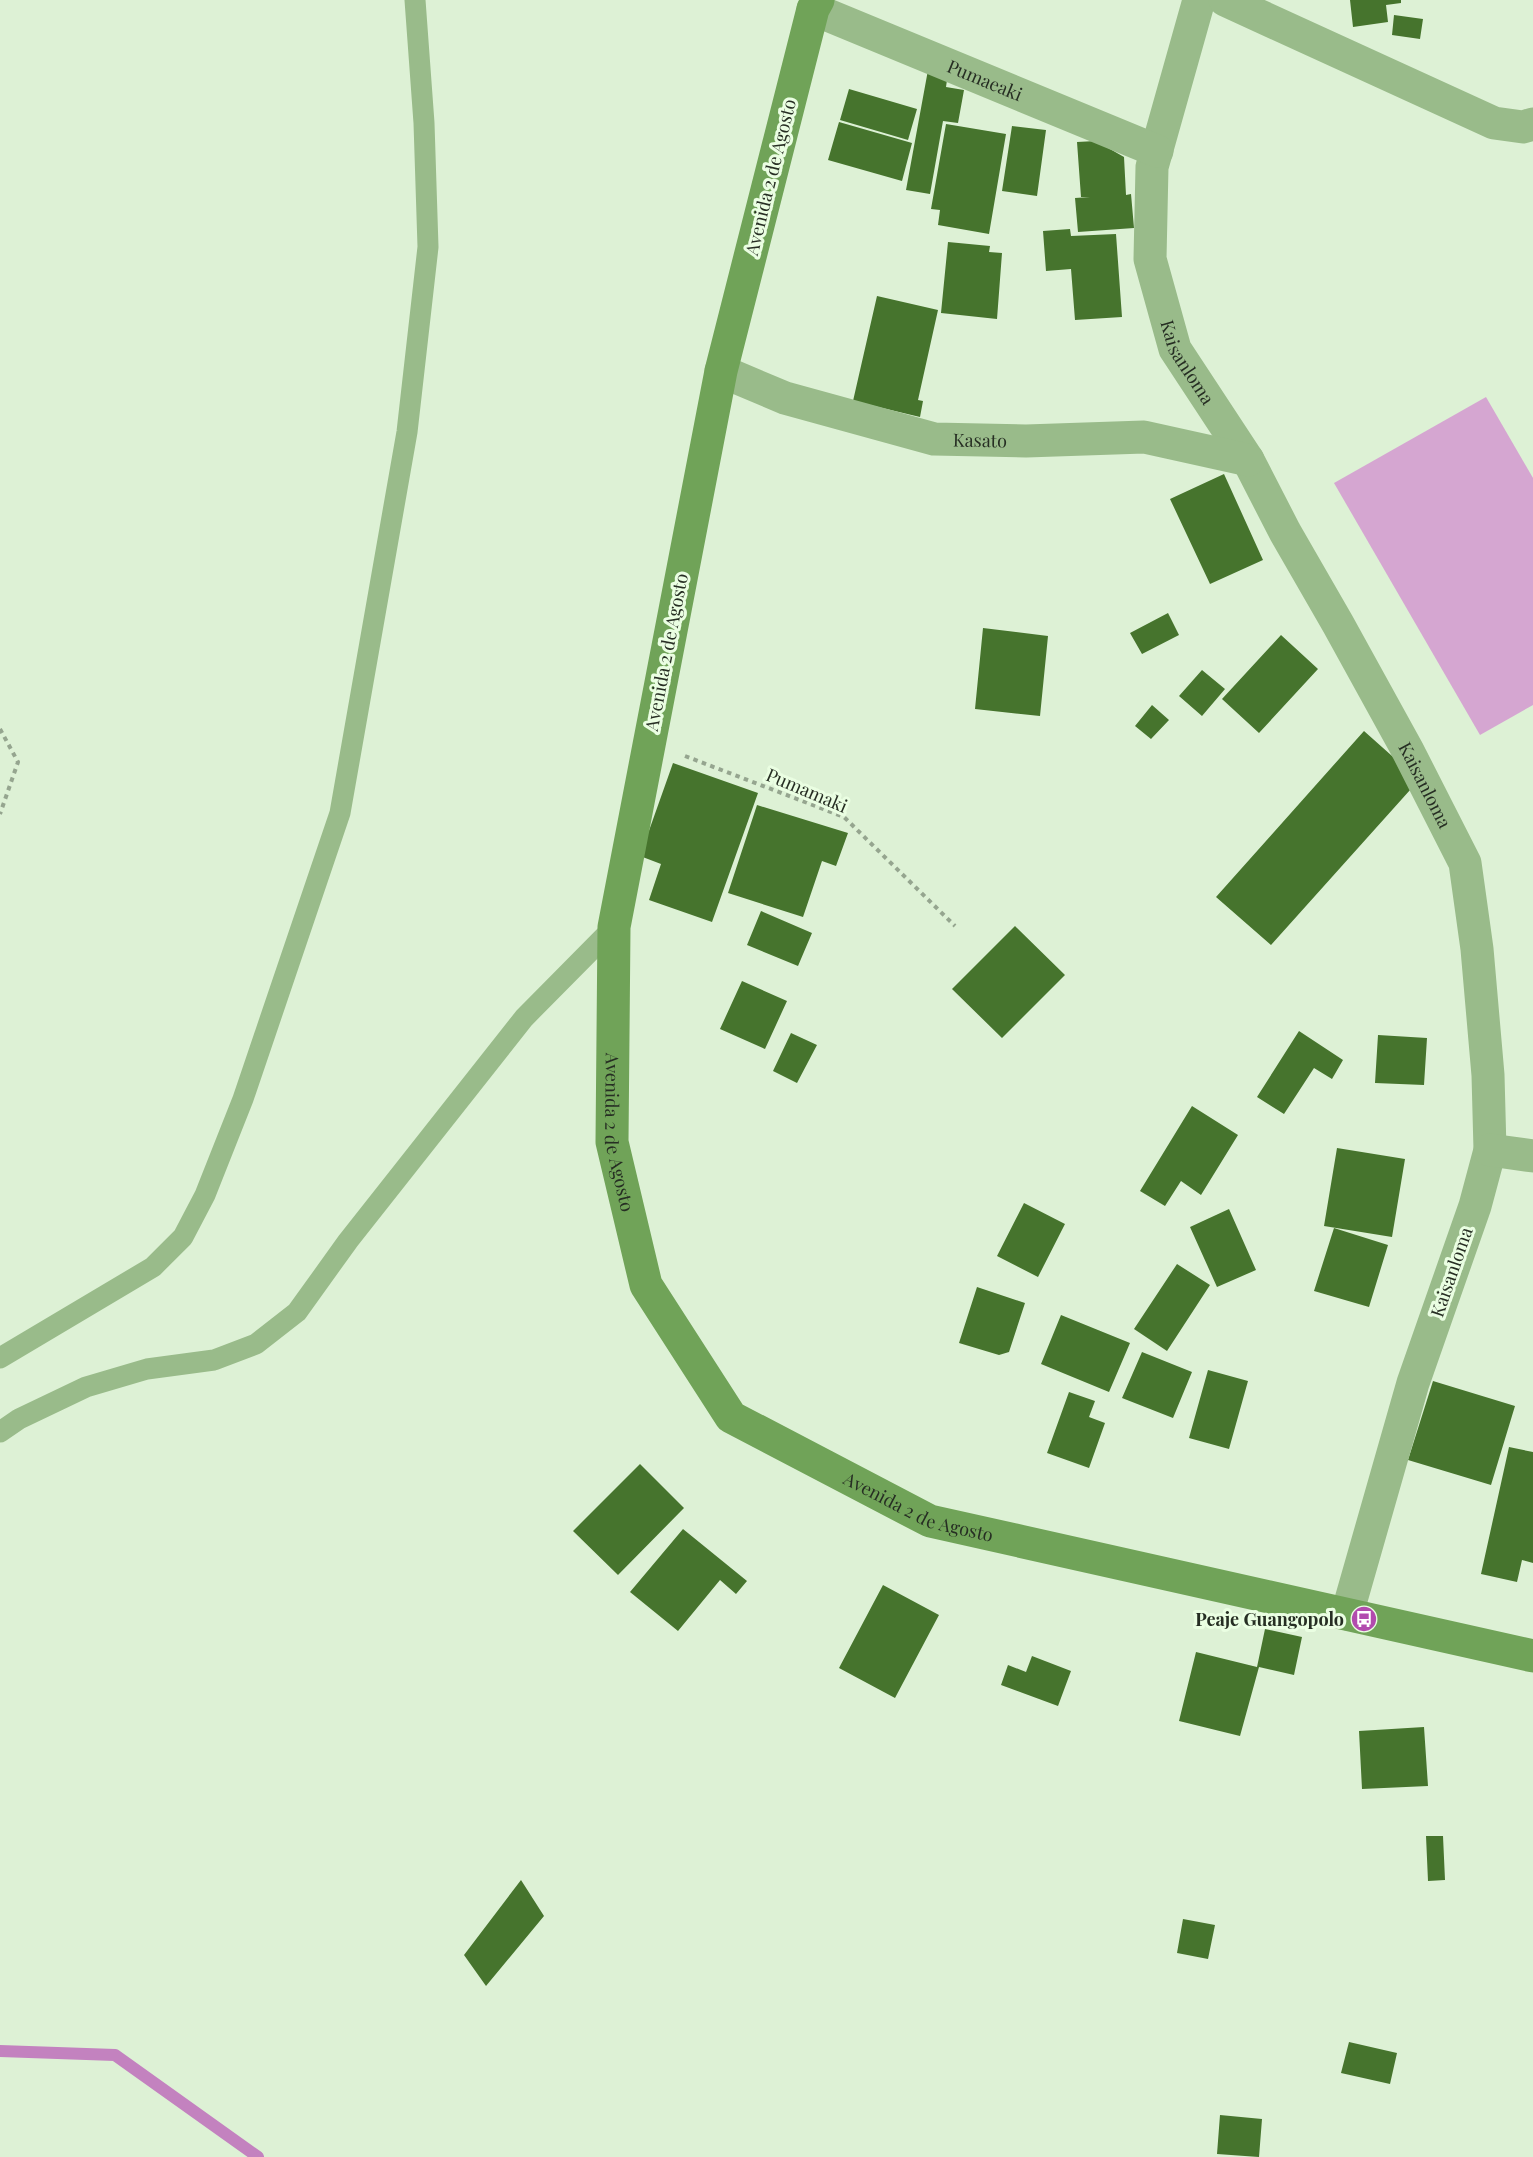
<svg xmlns="http://www.w3.org/2000/svg" width="1533" height="2157" font-family="'Playfair Display',serif">
<rect width="100%" height="100%" fill="#ddf1d5"/>
<path fill="#d5a6d1" d="M1486 397 1533 478V705L1480 735 1334 483Z"/>
<g fill="none" stroke-linecap="round" stroke-linejoin="round">
<path stroke="#c382bf" stroke-width="12" d="M0 2051 115 2055 258 2157"/>
</g>
<path fill="#46742d" d="M1350 0H1401V3L1386 5 1388 22 1353 27Z
M1394 15 1423 19 1420 39 1392 35Z
M928 70 948 73 946 87 964 90 958 123 943 121 930 194 906 190Z
M849 89 917 109 908 140 840 120Z
M839 122 912 143 902 181 828 160Z
M946 124 1006 134 989 234 938 225 940 210 931 209Z
M1012 126 1046 130 1037 196 1002 191Z
M1096 141 1124 157 1126 195 1131 194 1134 228 1078 232 1075 198 1090 197H1081L1077 142Z
M1070 229 1071 236 1116 234 1122 317 1075 320 1071 269 1046 271 1043 231Z
M948 242 990 246 989 252 1002 253 997 319 941 313Z
M877 296 938 310 918 400 923 401 920 417 853 401Z
M1224 474 1263 560 1210 584 1170 499Z
M1168 613 1179 635 1142 654 1130 633Z
M983 628 1048 636 1040 716 975 709Z
M1281 635 1318 669 1259 733 1222 699Z
M1202 670 1225 689 1202 716 1179 696Z
M1152 705 1169 720 1151 739 1135 726Z
M1364 731 1419 780 1271 945 1216 897Z
M673 763 758 793 712 922 649 900 661 864 640 856Z
M757 805 848 833 836 866 822 861 803 917 728 893Z
M761 911 812 933 798 966 747 945Z
M1015 926 1065 975 1002 1038 952 989Z
M742 981 787 1001 765 1049 720 1029Z
M1299 1031 1343 1060 1332 1079 1314 1068 1284 1114 1257 1097Z
M791 1033 817 1045 797 1083 773 1071Z
M1378 1035 1427 1038 1424 1085 1375 1083Z
M1192 1106 1238 1135 1201 1195 1181 1181 1165 1206 1140 1191Z
M1337 1148 1405 1159 1392 1237 1324 1226Z
M1024 1203 1065 1224 1038 1277 997 1256Z
M1229 1209 1256 1270 1217 1287 1190 1227Z
M1334 1228 1388 1245 1369 1307 1314 1291Z
M1177 1264 1210 1285 1167 1351 1134 1329Z
M977 1287 1025 1303 1009 1352 999 1355 959 1343Z
M1061 1315 1130 1343 1109 1392 1041 1364Z
M1142 1352 1192 1372 1173 1418 1122 1398Z
M1208 1370 1248 1381 1229 1449 1189 1438Z
M1433 1381 1515 1406 1491 1485 1408 1460Z
M1069 1392 1095 1401 1089 1417 1105 1423 1089 1468 1047 1453Z
M1509 1447 1533 1452V1563L1522 1560 1517 1582 1481 1574Z
M640 1464 684 1508 618 1575 573 1531Z
M683 1529 747 1581 736 1594 720 1580 678 1631 630 1592Z
M883 1585 939 1615 895 1698 839 1668Z
M1265 1629 1302 1637 1294 1675 1259 1667 1240 1736 1179 1721 1196 1652 1257 1667Z
M1032 1656 1071 1671 1058 1706 1001 1685 1008 1665 1026 1672Z
M1424 1727 1428 1786 1362 1789 1359 1731Z
M1426 1836H1443L1445 1880 1428 1881Z
M521 1880 544 1916 486 1986 464 1955Z
M1183 1919 1215 1925 1208 1959 1177 1953Z
M1349 2042 1397 2053 1390 2084 1341 2073Z
M1220 2115 1262 2119 1259 2157 1217 2154Z"/>
<g fill="none" stroke-linecap="round" stroke-linejoin="round">
<path stroke="#95a58f" stroke-width="4" stroke-dasharray="4.5 4.5" stroke-linecap="butt" d="M0 729 18 762 0 814
M685 756 844 817 955 926"/>
<path stroke="#99bb8a" stroke-width="21" d="M0 1358 153 1267 183 1237 205 1195 243 1099 340 813 407 432 428 247 424 123 415 0
M0 1432 19 1419 86 1387 147 1369 214 1360 256 1344 297 1312 348 1241 524 1018 614 927"/>
<g stroke="#99bb8a" stroke-width="33">
<path id="s1" d="M1199 0 1152 167 1150 259 1175 349 1248 460 1285 532 1338 624 1408 751 1465 863 1477 949 1488 1075 1490 1150 1475 1206 1413 1383 1347 1614"/>
<path d="M1225 0 1494 123 1523 127 1533 124"/>
<path id="s2" d="M813 9 1157 151"/>
<path id="s3" d="M721 371 785 398 934 439 1026 441 1144 437 1248 460"/>
<path d="M1490 1150 1533 1156"/>
</g>
<path stroke="#70a358" stroke-width="33" id="s4" d="M818 0 813 9 721 371 614 927 612 1142 646 1285 731 1417 930 1521 1533 1656"/>
</g>
<defs>
<g id="bus-disc" transform="scale(1.35)"><circle r="9.5" fill="#b24bae" stroke="#eafee2"/><path d="M-5-6H5V4H4V6H2V4H-2V6H-4V4H-5ZM-3.5-4V0h7V-4ZM-3.5 1.2v1.5H-2V1.2ZM2 1.2v1.5H3.5V1.2Z" fill="#fff"/></g>
</defs>
<g fill-rule="evenodd">
<use href="#bus-disc" x="1364" y="1619"/>
</g>
<g text-anchor="middle" dominant-baseline="central" stroke-width="6" stroke-linejoin="round" paint-order="stroke">
<g font-size="18" fill="#262e23" stroke="#eafee2">
<text stroke="none"><textPath href="#s2" startOffset="186">Pumaeaki</textPath></text>
<text transform="translate(770 177) rotate(-76)">Avenida 2 de Agosto</text>
<text stroke="none"><textPath href="#s1" startOffset="376">Kaisanloma</textPath></text>
<text stroke="none"><textPath href="#s3" startOffset="270">Kasato</textPath></text>
<text transform="translate(666 652) rotate(-79)">Avenida 2 de Agosto</text>
<text stroke="none"><textPath href="#s1" startOffset="862">Kaisanloma</textPath></text>
<text transform="translate(807 790) rotate(23)">Pumamaki</text>
<text stroke="none"><textPath href="#s4" startOffset="1156">Avenida 2 de Agosto</textPath></text>
<text transform="translate(1451 1272) rotate(-71)">Kaisanloma</text>
<text stroke="none"><textPath href="#s4" startOffset="1678">Avenida 2 de Agosto</textPath></text>
</g>
<g font-size="18" font-weight="bold" fill="#262e23" stroke="#eafee2" text-anchor="end">
<text x="1344" y="1619">Peaje Guangopolo</text>
</g>
</g>
</svg>
